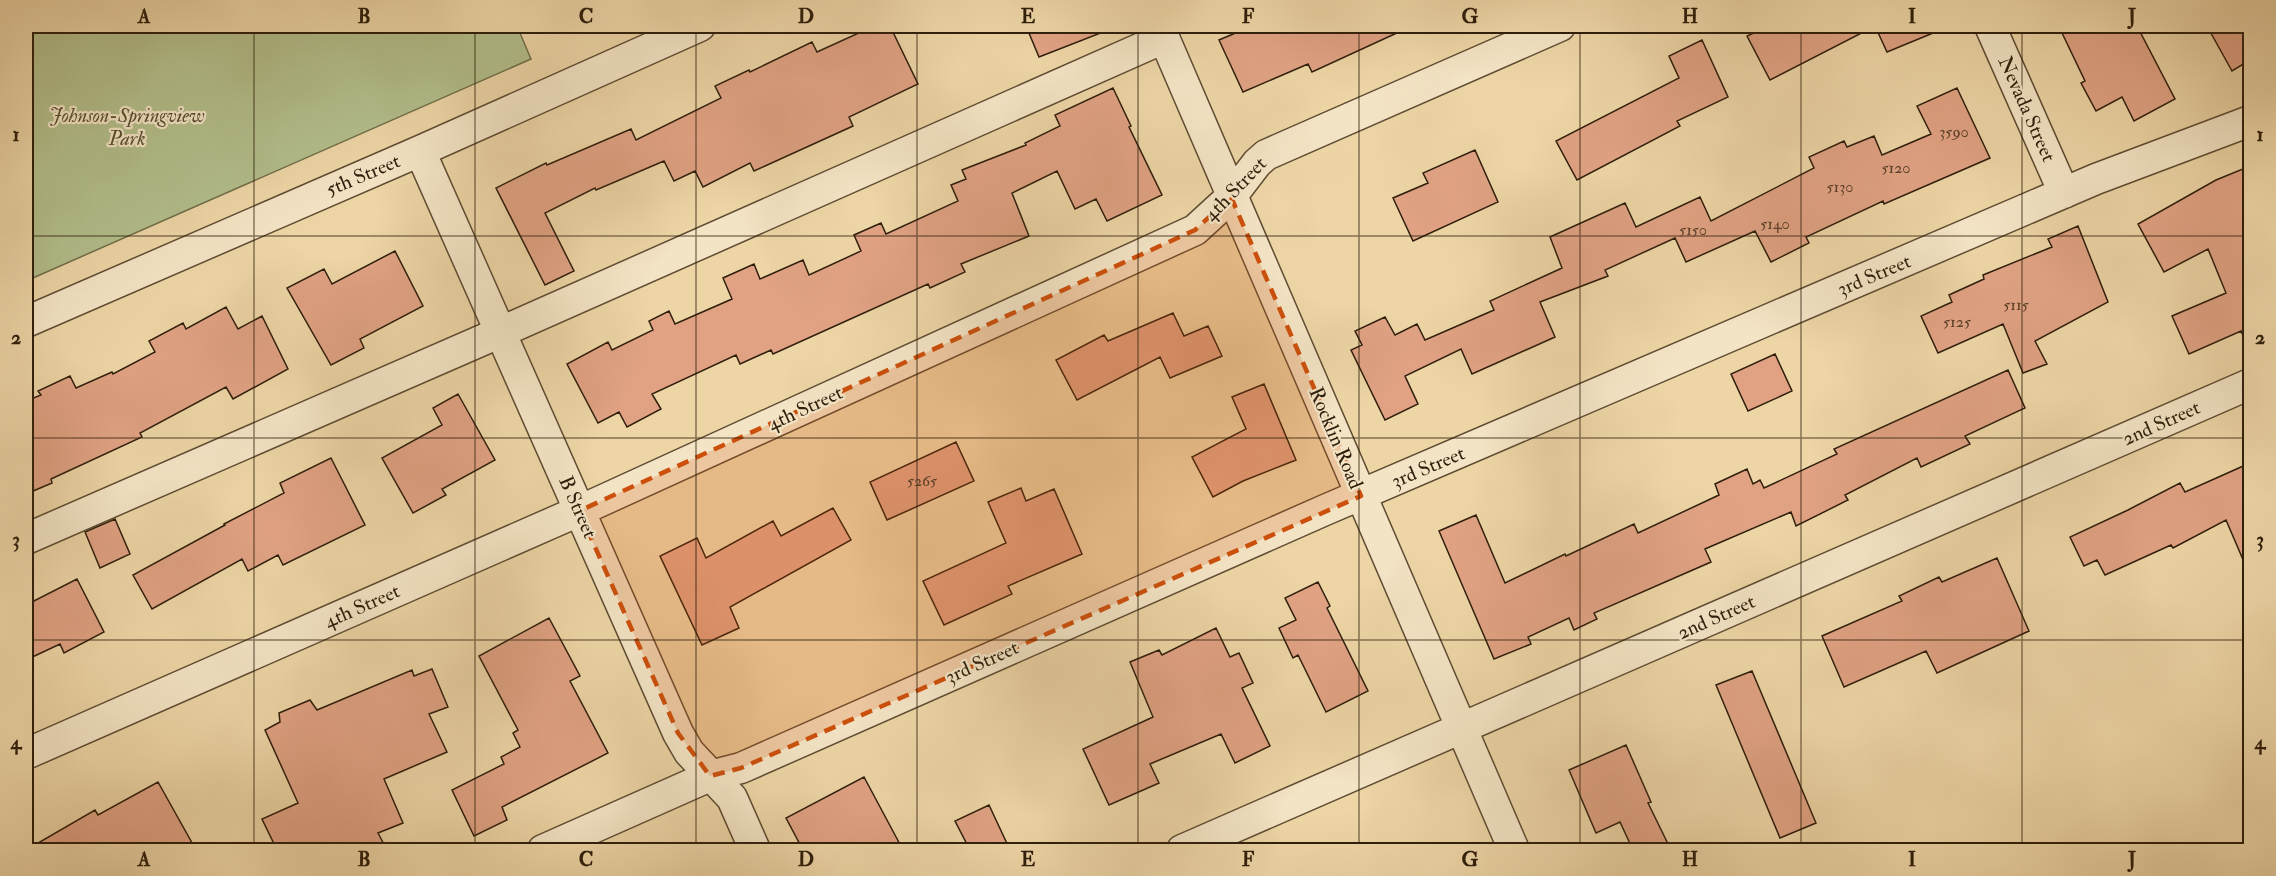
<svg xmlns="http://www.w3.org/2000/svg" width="2276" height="876" font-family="'IM FELL Double Pica',serif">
<rect width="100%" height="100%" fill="#edd5a6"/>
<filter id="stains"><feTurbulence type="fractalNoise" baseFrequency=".00333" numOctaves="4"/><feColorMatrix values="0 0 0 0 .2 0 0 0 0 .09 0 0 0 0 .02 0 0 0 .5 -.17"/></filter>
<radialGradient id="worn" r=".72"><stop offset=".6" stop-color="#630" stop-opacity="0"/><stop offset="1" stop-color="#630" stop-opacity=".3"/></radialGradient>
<path fill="#b2be8b" stroke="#706e4b" stroke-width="1.5" d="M26 26H517L531 59 26 281Z"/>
<path fill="#e0a283" stroke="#2e1e0b" stroke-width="1.5" d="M874 26H890L918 84 849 117 853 126 754 171 750 163 703 187 695 171 674 181 664 161 596 190 595 188 545 213 574 271 545 285 496 188 546 163 547 165 631 129 636 140 721 98 715 86 749 70 750 72 812 42 817 52Z
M1026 26H1116V27L1039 57Z
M1252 26H1412L1312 72 1308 64 1243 92 1219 40Z
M1769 26H1950L1887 52 1875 26 1770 80 1747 36Z
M2080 26H2137L2175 99 2134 121 2122 97 2096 111 2081 83 2085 81 2062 33Z
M2207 26H2250V60L2232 71Z
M1702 40 1728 97 1677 121 1680 126 1577 180 1556 141 1679 78 1669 56Z
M1113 88 1131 126 1129 127 1162 195 1107 221 1096 199 1075 209 1057 171 1012 193 1029 236 961 264 965 272 930 288 928 284 773 354 771 350 740 364 736 355 652 394 661 409 627 427 619 412 598 423 567 364 608 342 612 350 653 330 649 321 669 311 675 324 732 299 723 278 754 264 760 279 803 260 809 275 861 251 854 235 881 223 886 234 958 201 951 185 966 179 962 170 1026 145 1025 143 1060 126 1055 115Z
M1957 88 1990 158 1884 204 1883 201 1806 237 1809 243 1771 262 1755 231 1686 262 1675 238 1605 270 1608 276 1540 302 1555 337 1472 374 1461 349 1405 376 1418 404 1385 420 1351 350 1362 345 1355 331 1385 317 1395 335 1417 324 1425 340 1494 310 1490 301 1562 268 1550 237 1625 203 1636 227 1700 197 1711 221 1814 168 1809 157 1844 141 1847 147 1874 136 1882 155 1931 134 1917 106Z
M1475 150 1498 202 1413 241 1393 198 1428 183 1423 173Z
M2250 166V352L2241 331 2189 354 2172 316 2226 293 2208 249 2164 272 2138 224 2216 180Z
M2078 226 2108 302 2035 341 2047 364 2023 373 2003 324 1938 353 1921 316 1952 302 1949 295 1984 279 1983 275 2052 247 2048 239Z
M395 251 423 306 360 339 364 348 331 365 287 288 324 269 332 284Z
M226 307 238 329 262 316 288 369 233 399 226 387 140 433 142 437 51 479 52 483 26 494V401L41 395 38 391 70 376 76 388 112 372 113 374 155 352 149 341 183 323 186 329Z
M1173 313 1184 336 1208 326 1222 356 1170 378 1160 357 1077 400 1056 360 1104 335 1108 341Z
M1775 354 1792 391 1748 411 1731 374Z
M2008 370 2025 408 1965 436 1970 444 1921 467 1917 458 1845 495 1848 500 1796 526 1791 512 1705 549 1711 562 1594 613 1597 619 1574 630 1569 618 1528 637 1531 644 1494 659 1439 531 1476 515 1505 583 1565 554 1566 556 1634 524 1638 533 1719 495 1715 484 1747 469 1753 484 1760 480 1764 488 1837 454 1834 449Z
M1264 384 1296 460 1243 481 1213 497 1192 457 1246 429 1232 397Z
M458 394 495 460 442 489 446 495 413 513 382 458 442 425 433 408Z
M956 442 974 481 887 520 870 482Z
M331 458 365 525 283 565 278 555 248 571 242 559 152 609 133 575 225 525 224 524 284 493 280 483Z
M2250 463V576L2226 520 2173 548 2171 545 2105 575 2097 560 2084 566 2070 537 2128 510 2180 483 2185 492Z
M1021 488 1026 501 1054 489 1082 554 1008 586 1012 594 944 625 923 581 1006 543 988 502Z
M833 508 851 540 730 607 739 628 702 645 660 556 697 538 706 558 773 521 781 536Z
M115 519 130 554 100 568 85 532Z
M1997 558 2029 631 1937 673 1926 651 1844 687 1822 636 1902 601 1899 596 1939 577 1942 582Z
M77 579 104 632 64 653 60 644 26 660V605Z
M1318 582 1330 606 1327 608 1368 691 1326 712 1298 655 1293 658 1279 628 1296 620 1285 598Z
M549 618 580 676 570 681 608 753 502 807 507 820 474 836 452 790 504 764 501 757 520 747 513 733 518 730 479 656Z
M1216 628 1230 657 1239 653 1253 683 1242 688 1270 746 1235 763 1221 734 1150 764 1159 783 1109 805 1083 749 1153 717 1130 662 1159 650 1162 655Z
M432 669 448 707 429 714 447 752 384 779 403 823 378 833 387 850H277L262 819 298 803 265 730 280 722 279 713 310 700 317 710 412 670 414 676Z
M1752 671 1816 823 1780 838 1716 685Z
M1626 745 1651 802 1648 803 1671 850H1633L1620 822 1596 833 1569 770Z
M864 777 903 850H803L786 818Z
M158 782 196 850H26L95 810 98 815Z
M989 805 1010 850H970L955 821Z"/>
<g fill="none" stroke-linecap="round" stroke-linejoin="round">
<g stroke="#5e4c32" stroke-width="33">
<path id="minor" d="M1159 26 1514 850
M1990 26 2064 193
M420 151 678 733 689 752 732 798 755 850
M26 322 420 151 700 26
M26 539 501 332 1164 38
M26 754 579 511 1195 230 1231 197 1257 163 1266 155 1560 26
M543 850 710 776 741 768 1325 510 2096 179 2250 121
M1182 850 2250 384"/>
</g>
<use href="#minor" stroke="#f3e4c5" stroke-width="30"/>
</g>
<path fill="#cc500c" fill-opacity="0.2" stroke="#cc500c" stroke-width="4.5" stroke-dasharray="12 8" stroke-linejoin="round" d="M1231 197 1361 496 741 768 710 776 678 733 579 511 1195 230Z"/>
<path fill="none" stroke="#2e1e0b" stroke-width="1.5" stroke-opacity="0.55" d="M254 26V850M475 26V850M696 26V850M917 26V850M1138 26V850M1359 26V850M1580 26V850M1801 26V850M2022 26V850M26 236H2250M26 438H2250M26 640H2250"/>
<g text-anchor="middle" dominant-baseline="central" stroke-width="4.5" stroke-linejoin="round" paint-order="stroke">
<g font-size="16" fill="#5a3f29">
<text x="1954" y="132">3590</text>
<text x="1896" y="168">5120</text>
<text x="1840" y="187">5130</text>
<text x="1775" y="224">5140</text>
<text x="1693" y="230">5150</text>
<text x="2016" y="305">5115</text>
<text x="1957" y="322">5125</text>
<text x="922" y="481">5265</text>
</g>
<g font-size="20" fill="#2e1e0b" stroke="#f3e4c5">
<text transform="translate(2027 109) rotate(66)">Nevada Street</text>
<text transform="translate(363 175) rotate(-23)">5th Street</text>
<text transform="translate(1235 189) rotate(-46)">4th Street</text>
<text transform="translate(1874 275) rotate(-23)">3rd Street</text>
<text transform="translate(805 408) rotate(-25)">4th Street</text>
<text transform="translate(2161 423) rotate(-24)">2nd Street</text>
<text transform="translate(1336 438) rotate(67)">Rocklin Road</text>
<text transform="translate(1428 467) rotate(-23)">3rd Street</text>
<text transform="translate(578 507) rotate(66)">B Street</text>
<text transform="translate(362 606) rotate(-24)">4th Street</text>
<text transform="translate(1716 617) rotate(-24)">2nd Street</text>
<text transform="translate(982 662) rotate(-24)">3rd Street</text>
</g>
<g font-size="20" font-style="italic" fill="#564e31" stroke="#f3e4c5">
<text x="127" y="115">Johnson-Springview<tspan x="127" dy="23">Park</tspan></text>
</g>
</g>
<rect width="2276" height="876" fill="none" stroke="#edd5a6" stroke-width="66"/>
<rect x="33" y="33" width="2210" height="810" fill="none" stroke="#2e1e0b" stroke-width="2"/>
<g font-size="20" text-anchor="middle" font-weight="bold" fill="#2e1e0b">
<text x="144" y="23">A</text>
<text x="364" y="23">B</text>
<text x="586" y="23">C</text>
<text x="806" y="23">D</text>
<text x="1028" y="23">E</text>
<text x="1248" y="23">F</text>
<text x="1470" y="23">G</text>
<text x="1690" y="23">H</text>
<text x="1912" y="23">I</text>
<text x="2132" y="23">J</text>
<text x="16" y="141">1</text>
<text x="2260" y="141">1</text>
<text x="16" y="344">2</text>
<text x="2260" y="344">2</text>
<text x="16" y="546">3</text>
<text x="2260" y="546">3</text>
<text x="16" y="749">4</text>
<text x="2260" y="749">4</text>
<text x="144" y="866">A</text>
<text x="364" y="866">B</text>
<text x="586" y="866">C</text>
<text x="806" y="866">D</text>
<text x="1028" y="866">E</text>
<text x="1248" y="866">F</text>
<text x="1470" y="866">G</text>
<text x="1690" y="866">H</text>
<text x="1912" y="866">I</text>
<text x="2132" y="866">J</text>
</g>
<rect width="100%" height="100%" filter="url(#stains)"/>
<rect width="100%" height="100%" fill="url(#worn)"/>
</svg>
